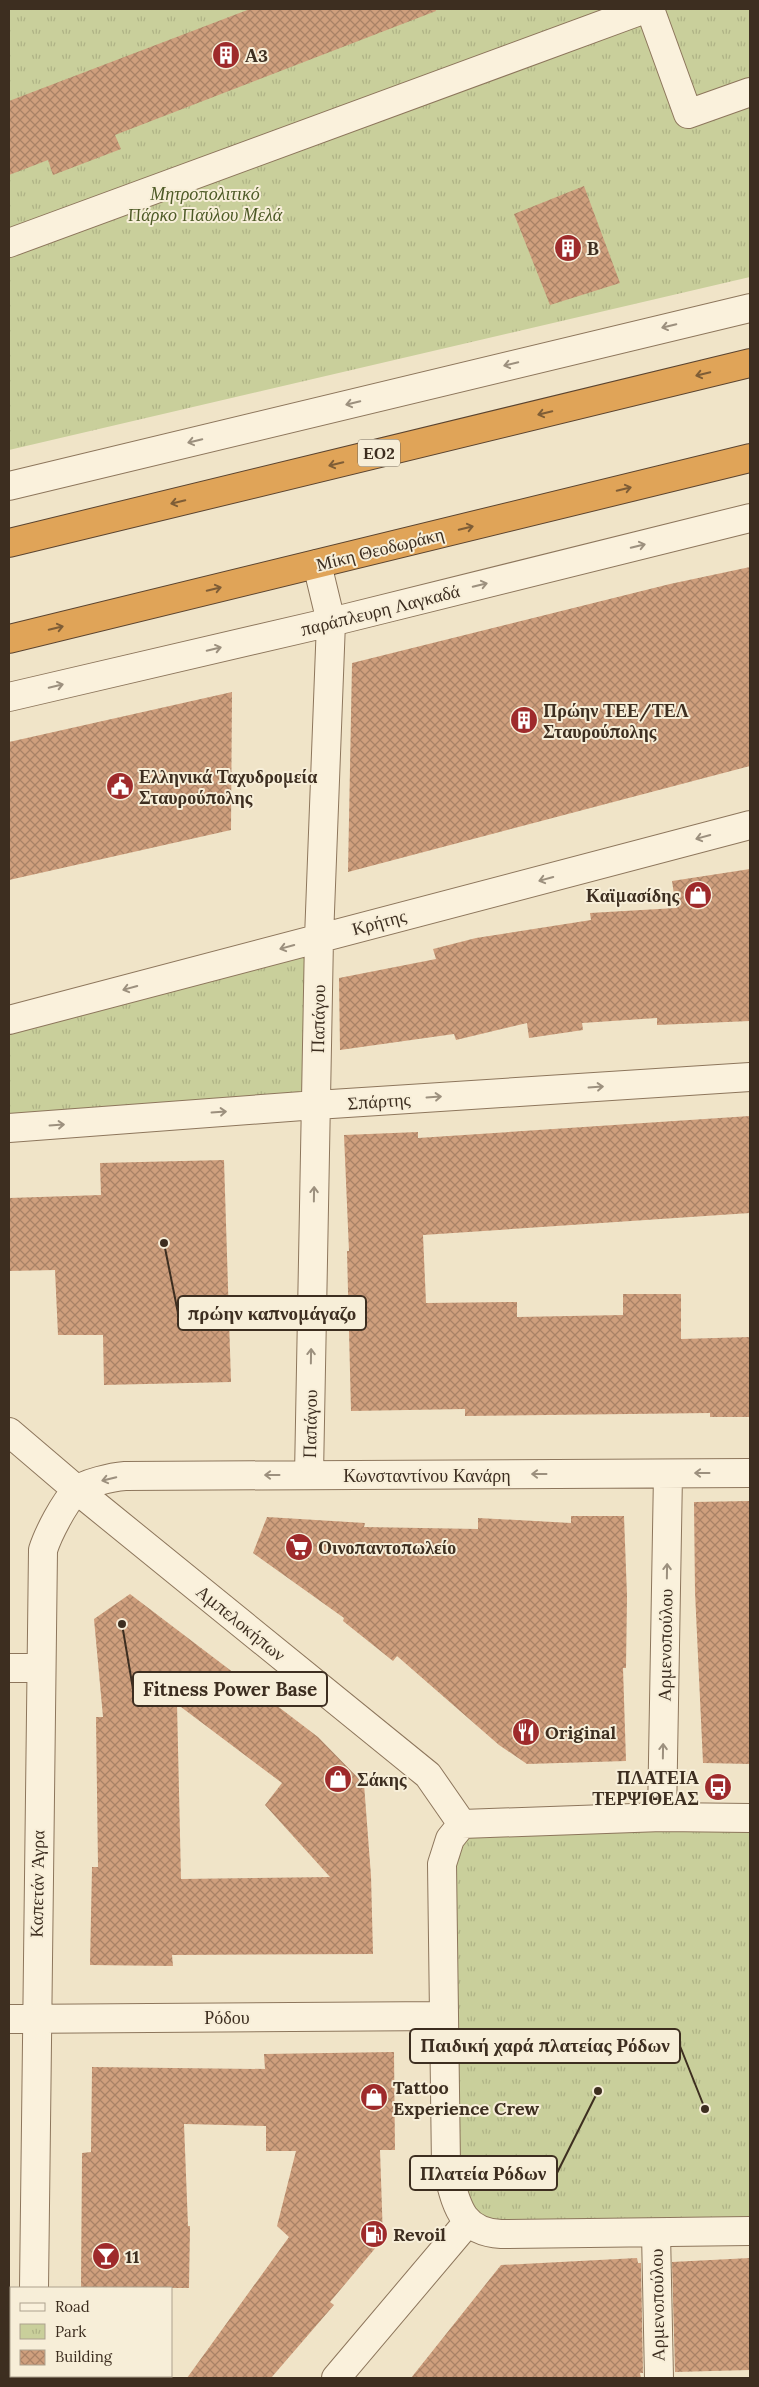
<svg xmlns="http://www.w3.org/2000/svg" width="759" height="2387" font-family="Lora,serif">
<defs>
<pattern id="park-tufts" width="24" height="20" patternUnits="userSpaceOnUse" patternTransform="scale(1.25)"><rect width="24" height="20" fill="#c9cf9b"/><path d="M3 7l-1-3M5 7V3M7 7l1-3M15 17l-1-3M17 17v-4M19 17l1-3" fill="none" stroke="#aeb285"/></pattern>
<pattern id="building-cross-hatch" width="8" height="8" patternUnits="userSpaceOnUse" patternTransform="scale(1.25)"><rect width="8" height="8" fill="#cf9f7d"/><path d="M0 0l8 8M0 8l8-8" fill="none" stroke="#a98266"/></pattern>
</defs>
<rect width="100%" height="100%" fill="#f0e4c8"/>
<path fill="url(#park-tufts)" d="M9 9H750V277L9 450Z
M319 938 316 1105 9 1128V1020Z
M750 1818V2227L467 2223 457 2206 450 1839 462 1824Z"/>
<path fill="url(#building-cross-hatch)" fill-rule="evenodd" d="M250 9H435L436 11 115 135 121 149 53 175 48 160 9 175V101Z
M584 186 620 283 550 305 514 214Z
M750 567V766L348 872 352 663 670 584Z
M232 692 231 830 9 880V742Z
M750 869V1021L657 1025V1018L582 1023 583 1030 529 1038 527 1023 456 1040 454 1034 340 1050 339 978 436 959 433 949 476 938 591 920 590 913 676 908 672 881Z
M750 1116V1213L423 1235 426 1303 517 1302V1317L623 1315V1294H681V1339L750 1337V1417H710V1413L465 1416V1409L351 1411 347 1251H349L344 1135 418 1132V1138Z
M224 1160 231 1382 104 1385 103 1335H58L55 1270 9 1271V1198L101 1195 100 1163Z
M750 1501V1764L703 1763 695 1592 694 1502Z
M571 1516H624L627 1596 626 1668H623L626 1761 527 1764 499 1745 397 1656 393 1661 343 1621 344 1618 253 1553 267 1517 365 1523 364 1527 478 1529V1518L571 1523Z
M130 1594 318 1737 364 1784 371 1876 373 1954 172 1955 173 1966 90 1965 92 1867H98L96 1717H103L94 1619ZM177 1704 282 1783 265 1805 330 1877 181 1879Z
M394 2052 395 2150H380L383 2239 330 2302 334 2305 271 2378H187L289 2237 277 2226 296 2151H266V2126L184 2124 188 2226H190L189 2288H81L82 2153 91 2152 92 2067 265 2069 264 2054Z
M637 2258 638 2263H641L643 2373H640L641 2378H411L501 2265Z
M750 2258V2370L675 2372 672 2262Z"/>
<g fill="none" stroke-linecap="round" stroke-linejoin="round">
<g stroke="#8d765c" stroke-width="30">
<path id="minor" d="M650 9 688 114 750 92
M9 243 645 9
M9 486 750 308
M9 697 331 622 750 518
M9 1020 750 825
M9 1128 316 1105 750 1077
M9 1432 77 1490 428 1775 462 1824
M309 1475 319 938 331 622 317 564
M9 1668H40
M662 1817 668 1474
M750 1818 662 1817 462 1824 450 1839 442 1864 446 2166C456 2200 458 2232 501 2234L750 2231
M9 2019 444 2016
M656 2233 659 2378
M34 2288 43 1550C48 1534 64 1503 76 1491 84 1483 113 1477 125 1476L750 1473
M9 2375H11
M33 2378V2376
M336 2378 467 2223"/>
</g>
<g stroke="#5b4430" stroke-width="30">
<path id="highway" d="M9 543 750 363
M9 639 750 458"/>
</g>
<use href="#minor" stroke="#faf1dc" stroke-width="28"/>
<use href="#highway" stroke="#e0a458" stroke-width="28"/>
</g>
<defs><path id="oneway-shaft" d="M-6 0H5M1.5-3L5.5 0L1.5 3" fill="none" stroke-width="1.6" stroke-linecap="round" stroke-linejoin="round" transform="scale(1.25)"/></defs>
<g stroke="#9c907e">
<use href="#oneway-shaft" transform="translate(669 326) rotate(167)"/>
<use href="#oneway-shaft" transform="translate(511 364) rotate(166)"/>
<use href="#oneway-shaft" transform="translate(353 403) rotate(166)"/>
<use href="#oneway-shaft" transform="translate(195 441) rotate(166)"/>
<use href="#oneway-shaft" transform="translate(638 546) rotate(-14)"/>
<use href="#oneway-shaft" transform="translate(480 585) rotate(-14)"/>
<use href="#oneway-shaft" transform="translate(214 649) rotate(-13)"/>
<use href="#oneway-shaft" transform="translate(56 686) rotate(-13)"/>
<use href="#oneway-shaft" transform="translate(703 837) rotate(165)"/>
<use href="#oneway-shaft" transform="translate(546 879) rotate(165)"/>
<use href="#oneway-shaft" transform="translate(287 947) rotate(165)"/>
<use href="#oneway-shaft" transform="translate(130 988) rotate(165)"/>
<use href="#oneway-shaft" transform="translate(596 1087) rotate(-4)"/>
<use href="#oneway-shaft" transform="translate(434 1097) rotate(-4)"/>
<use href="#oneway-shaft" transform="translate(219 1112) rotate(-4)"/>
<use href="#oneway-shaft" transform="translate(57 1125) rotate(-4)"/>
<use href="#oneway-shaft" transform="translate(314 1194) rotate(-89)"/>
<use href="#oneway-shaft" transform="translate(311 1356) rotate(-89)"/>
<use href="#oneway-shaft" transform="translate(702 1473) rotate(180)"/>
<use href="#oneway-shaft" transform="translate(539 1474) rotate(180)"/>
<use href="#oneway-shaft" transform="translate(272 1475) rotate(180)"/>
<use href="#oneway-shaft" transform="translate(109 1479) rotate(166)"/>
<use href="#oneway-shaft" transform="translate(667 1571) rotate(-89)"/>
<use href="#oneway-shaft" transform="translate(663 1751) rotate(-89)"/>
</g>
<g stroke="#7e5d36">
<use href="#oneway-shaft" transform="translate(703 374) rotate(166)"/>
<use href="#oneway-shaft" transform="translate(545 413) rotate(166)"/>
<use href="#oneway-shaft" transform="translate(336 464) rotate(166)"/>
<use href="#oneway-shaft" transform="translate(624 489) rotate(-14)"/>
<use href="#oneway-shaft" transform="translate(178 502) rotate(166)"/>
<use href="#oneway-shaft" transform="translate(466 528) rotate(-14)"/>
<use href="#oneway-shaft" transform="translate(214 589) rotate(-14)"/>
<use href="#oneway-shaft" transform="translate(56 628) rotate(-14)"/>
</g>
<defs>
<g id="building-disc" transform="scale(1.4375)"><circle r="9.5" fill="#9e2a2b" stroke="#f7eed8"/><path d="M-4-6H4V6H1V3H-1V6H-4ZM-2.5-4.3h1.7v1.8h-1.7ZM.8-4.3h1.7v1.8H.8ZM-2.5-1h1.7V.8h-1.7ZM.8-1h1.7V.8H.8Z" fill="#fff"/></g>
<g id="civic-disc" transform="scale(1.4375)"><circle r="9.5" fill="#9e2a2b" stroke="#f7eed8"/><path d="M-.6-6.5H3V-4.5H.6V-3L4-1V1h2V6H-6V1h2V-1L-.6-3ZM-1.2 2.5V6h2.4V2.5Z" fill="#fff"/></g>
<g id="shop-disc" transform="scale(1.4375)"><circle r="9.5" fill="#9e2a2b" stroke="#f7eed8"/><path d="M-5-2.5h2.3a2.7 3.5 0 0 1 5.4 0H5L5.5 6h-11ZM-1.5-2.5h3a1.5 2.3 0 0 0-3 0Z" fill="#fff"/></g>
<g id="supermarket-disc" transform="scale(1.4375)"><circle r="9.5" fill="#9e2a2b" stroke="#f7eed8"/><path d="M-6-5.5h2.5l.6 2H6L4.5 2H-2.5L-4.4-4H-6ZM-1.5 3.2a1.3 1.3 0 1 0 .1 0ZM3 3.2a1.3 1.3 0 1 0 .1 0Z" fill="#fff"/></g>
<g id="restaurant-disc" transform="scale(1.4375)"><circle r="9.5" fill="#9e2a2b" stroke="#f7eed8"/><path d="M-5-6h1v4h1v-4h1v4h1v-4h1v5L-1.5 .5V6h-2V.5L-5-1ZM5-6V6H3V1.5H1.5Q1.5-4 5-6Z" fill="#fff"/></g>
<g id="bus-disc" transform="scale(1.4375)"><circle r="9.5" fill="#9e2a2b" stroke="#f7eed8"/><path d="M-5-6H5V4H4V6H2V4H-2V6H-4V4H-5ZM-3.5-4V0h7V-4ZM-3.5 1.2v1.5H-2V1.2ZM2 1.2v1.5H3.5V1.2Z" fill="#fff"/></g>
<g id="fuel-disc" transform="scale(1.4375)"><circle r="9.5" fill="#9e2a2b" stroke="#f7eed8"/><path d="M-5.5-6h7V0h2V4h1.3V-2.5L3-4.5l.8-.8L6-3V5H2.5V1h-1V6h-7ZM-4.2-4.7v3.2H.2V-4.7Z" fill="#fff"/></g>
<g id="bar-disc" transform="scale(1.4375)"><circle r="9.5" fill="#9e2a2b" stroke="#f7eed8"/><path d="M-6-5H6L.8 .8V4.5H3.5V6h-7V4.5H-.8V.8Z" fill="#fff"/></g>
</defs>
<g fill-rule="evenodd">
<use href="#building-disc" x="226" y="55"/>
<use href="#building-disc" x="568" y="248"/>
<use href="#building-disc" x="524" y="720"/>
<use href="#civic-disc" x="120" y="786"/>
<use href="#shop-disc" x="698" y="895"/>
<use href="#supermarket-disc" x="299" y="1547"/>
<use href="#restaurant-disc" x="526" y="1732"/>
<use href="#shop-disc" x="338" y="1779"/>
<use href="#bus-disc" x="718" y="1787"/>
<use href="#shop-disc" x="374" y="2097"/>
<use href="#fuel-disc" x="374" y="2234"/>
<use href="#bar-disc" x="106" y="2256"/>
</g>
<g text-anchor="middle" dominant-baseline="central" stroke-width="4" stroke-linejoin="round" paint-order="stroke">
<rect fill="#f7eed8" stroke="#756857" stroke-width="1" x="358" y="439.5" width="42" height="27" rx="4"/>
<g font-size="16" font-weight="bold" fill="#3d2e20">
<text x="379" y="453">ΕΟ2</text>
</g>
<g font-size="18" font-weight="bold" fill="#3d2e20" stroke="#f7eed8" text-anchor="start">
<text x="245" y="55">Α3</text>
<text x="587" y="248">Β</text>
<text x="543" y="710">Πρώην ΤΕΕ/ΤΕΛ<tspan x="543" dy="21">Σταυρούπολης</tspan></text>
<text x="139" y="776">Ελληνικά Ταχυδρομεία<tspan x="139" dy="21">Σταυρούπολης</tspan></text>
<text x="679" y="895" text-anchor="end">Καϊμασίδης</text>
<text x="318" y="1547">Οινοπαντοπωλείο</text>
<text x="545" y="1732">Original</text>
<text x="699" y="1777" text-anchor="end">ΠΛΑΤΕΙΑ<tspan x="699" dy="21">ΤΕΡΨΙΘΕΑΣ</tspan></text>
<text x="357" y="1779">Σάκης</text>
<text x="393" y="2087">Tattoo<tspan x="393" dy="21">Experience Crew</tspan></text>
<text x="393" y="2234">Revoil</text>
<text x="125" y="2256">11</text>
</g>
<g font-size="18" font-style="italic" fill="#4d5a26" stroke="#f7eed8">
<text x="205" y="193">Μητροπολιτικό<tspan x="205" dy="21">Πάρκο Παύλου Μελά</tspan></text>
</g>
<g font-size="18" fill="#3d2e20" stroke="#f7eed8">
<text transform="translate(380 549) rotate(-14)">Μίκη Θεοδωράκη</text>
<text transform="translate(380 610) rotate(-14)">παράπλευρη Λαγκαδά</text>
<text transform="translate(379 922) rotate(-15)">Κρήτης</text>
<text transform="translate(318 1019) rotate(-89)">Παπάγου</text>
<text transform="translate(379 1101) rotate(-4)">Σπάρτης</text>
<text transform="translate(310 1424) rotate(-89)">Παπάγου</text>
<text x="427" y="1475">Κωνσταντίνου Κανάρη</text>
<text transform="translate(241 1623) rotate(39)">Αμπελοκήπων</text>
<text transform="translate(665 1645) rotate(-89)">Αρμενοπούλου</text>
<text transform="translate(37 1884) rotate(-89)">Καπετάν Άγρα</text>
<text x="227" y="2017">Ρόδου</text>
<text transform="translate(657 2305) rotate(-91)">Αρμενοπούλου</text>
</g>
</g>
<path fill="none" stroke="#3d2e20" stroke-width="2" d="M164 1243L178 1313M122 1624L133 1689M705 2109L680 2046M598 2091L557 2173"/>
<g fill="#3d2e20" stroke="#f7eed8" stroke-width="2">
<circle cx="164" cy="1243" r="5"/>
<circle cx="122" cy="1624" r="5"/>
<circle cx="705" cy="2109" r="5"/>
<circle cx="598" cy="2091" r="5"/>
</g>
<g fill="#f7eed8" stroke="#3d2e20" stroke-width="2">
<rect x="178" y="1296" width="188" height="34" rx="5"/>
<rect x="133" y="1672" width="194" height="34" rx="5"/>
<rect x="410" y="2029" width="270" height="34" rx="5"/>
<rect x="410" y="2156" width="147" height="34" rx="5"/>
</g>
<g font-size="19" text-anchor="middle" font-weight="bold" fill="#3d2e20">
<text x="272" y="1320">πρώην καπνομάγαζο</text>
<text x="230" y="1696">Fitness Power Base</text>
<text x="545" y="2052">Παιδική χαρά πλατείας Ρόδων</text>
<text x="483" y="2180">Πλατεία Ρόδων</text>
</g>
<rect width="759" height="2387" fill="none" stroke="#3d2e20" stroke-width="20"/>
<rect x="10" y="2287" width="162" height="90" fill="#f7eed8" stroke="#ada18e"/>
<rect x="20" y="2303" width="25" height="8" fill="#faf1dc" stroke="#ada18e"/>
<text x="55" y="2312" font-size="15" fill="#3d2e20">Road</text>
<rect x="20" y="2324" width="25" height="15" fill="url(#park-tufts)" stroke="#ada18e"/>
<text x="55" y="2337" font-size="15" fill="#3d2e20">Park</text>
<rect x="20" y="2350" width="25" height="15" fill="url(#building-cross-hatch)" stroke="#ada18e"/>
<text x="55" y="2362" font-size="15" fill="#3d2e20">Building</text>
</svg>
